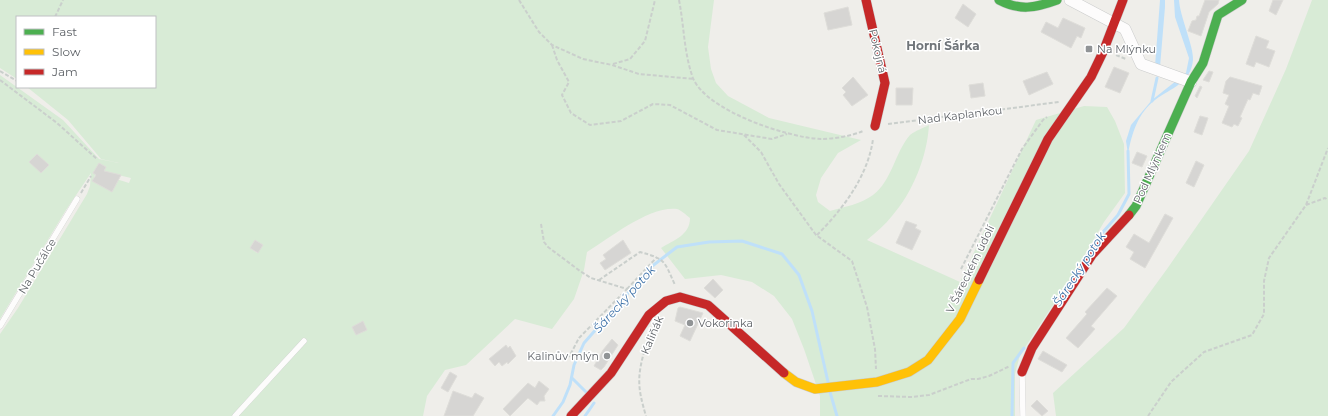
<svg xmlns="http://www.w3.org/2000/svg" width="1328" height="416" font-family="Montserrat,sans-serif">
<rect width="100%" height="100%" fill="#efeeea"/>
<path fill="#d8ebd6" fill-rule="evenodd" d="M0 0H714L708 47 711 69 716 83 728 96 769 118 861 140 838 153 821 178 816 195 818 202 830 211C844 207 861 204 873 195 892 181 895 152 910 135 915 131 923 128 929 125 927 157 913 192 892 216 885 225 876 232 867 240L960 282 1036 120 1084 106 1107 107 1115 121 1124 144 1125 193 1104 222 1074 273 1020 355 1015 374V416H820V396L804 349 792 319 774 296 752 282 721 275 685 279 661 248C674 240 690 235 690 218 686 215 681 210 677 209 649 206 610 238 587 252L584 270 574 299 552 329 515 319 466 365 445 370 427 396 423 416H0V334L18 308 87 194 90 186 91 173 66 210 0 319V75L63 120 99 159 119 163 101 159 68 120 27 87H155V17H17V79L0 68ZM99 163 106 167 101 177 115 185 112 192 93 181ZM114 174 131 178 129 183 113 178ZM255 240 263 245 257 253 250 248Z
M1312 0H1328V416H1056L1053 393 1124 328 1167 269 1249 151 1286 69Z"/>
<path fill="#bfe0f9" d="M1160 0H1165V7L1160 67 1155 66Z
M1174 0H1179C1180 17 1194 47 1193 60 1191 83 1171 88 1155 100 1138 113 1132 133 1128 154L1126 141 1131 125 1152 100 1186 73 1189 58 1175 17Z"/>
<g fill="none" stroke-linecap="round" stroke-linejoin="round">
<path stroke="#bfe0f9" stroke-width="3" d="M1152 101 1157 78
M1096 240 1118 215 1129 194 1128 151
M572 378 586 392
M830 392 837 416
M553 416 563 402 570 385 574 365 584 343 651 267 677 247 709 242 742 241 782 254 799 275 812 311 828 382
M585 416 594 403
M1012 416 1013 363 1024 348"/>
</g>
<path fill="#d6d5d3" stroke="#deddd9" d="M1205 0H1219L1218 4 1209 12 1201 36 1188 31 1192 21 1196 20 1197 16H1199Z
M1273 0H1283L1276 15 1269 11Z
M963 4 976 14 968 27 955 18Z
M848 7 852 25 828 30 824 13Z
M1063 18 1085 28 1081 38 1077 36 1071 48 1041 32 1046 22 1058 28Z
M1256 36 1269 41 1266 48 1275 51 1269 67 1256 62 1254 67 1246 64Z
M1114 67 1129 73 1120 93 1105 87Z
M1209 71 1213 72 1209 82 1203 80Z
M1047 72 1053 84 1029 95 1023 81Z
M853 77 868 95 852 106 843 95 846 92 842 88Z
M1230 77 1262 86 1259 95 1253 93 1250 100 1248 99 1240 117 1242 118 1238 126 1234 124 1232 127 1222 123 1229 106 1225 104 1229 95 1223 93 1226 81Z
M983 83 985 96 971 98 969 85Z
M1200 86 1202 87 1197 98 1195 96Z
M896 88H913L912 105H896Z
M1200 116 1208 118 1202 135 1194 132Z
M1137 152 1147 156 1142 167 1132 163Z
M37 154 49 165 41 173 29 162Z
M1196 161 1204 165 1194 187 1186 183Z
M99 163 106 167 104 171 121 175 112 192 92 181 96 175 93 173Z
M1165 214 1173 218 1145 268 1130 259 1134 252 1126 247 1134 234 1149 243Z
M906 221 917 225 915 228 921 231 912 250 896 243Z
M255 240 263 245 258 253 250 248Z
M623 240 631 253 605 270 600 263 606 259 603 255Z
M713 279 723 290 715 298 704 288Z
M1107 288 1117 296 1091 326 1095 329 1078 348 1066 338 1087 314 1085 312Z
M680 307 703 313 690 341 680 336 685 325 675 321 678 308Z
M363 321 367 330 356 335 352 327Z
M612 339 618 345 604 367 601 370 594 366 603 350Z
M506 345 508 348 510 346 516 356 508 364 507 362 502 366 499 362 495 366 489 359Z
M1043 351 1067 365 1062 372 1038 359Z
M450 372 457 376 448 392 441 388Z
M539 381 549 389 544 396 545 401H540L537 405 528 398 510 416 503 409 528 383 535 388Z
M453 391 472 398 475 393 484 398 473 416H444Z
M1037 400 1048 411 1042 416 1031 406Z"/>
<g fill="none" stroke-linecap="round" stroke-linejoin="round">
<g stroke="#cbcccc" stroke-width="6">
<path id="lane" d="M0 326 77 199
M1022 372 1023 416
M235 416 304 341"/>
</g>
<g stroke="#cbcccc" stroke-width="12">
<path id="street" d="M1070 0 1125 29 1141 64 1191 82"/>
</g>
<g stroke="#cacacb" stroke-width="10">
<path id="fast" d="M999 0C1020 11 1035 8 1057 0
M1129 215 1136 206 1191 82 1203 63 1218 15 1242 0"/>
</g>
<g stroke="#cacacb" stroke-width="10">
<path id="slow" d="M784 373 796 382 815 389 877 382 909 372 928 360 960 319 979 280"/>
</g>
<g stroke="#cacacb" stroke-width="10">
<path id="jam" d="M866 0 885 83 875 126
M979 280 1048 139 1091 77 1103 52 1123 0
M1022 372 1032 348 1092 255 1129 215
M571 416 611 373 649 315 666 301 680 297 708 305 784 373"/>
</g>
<path stroke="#cacfcc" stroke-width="2" stroke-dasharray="4 2" stroke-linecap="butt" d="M519 0 539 32 552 45 583 59 612 65 639 74 694 79
M679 0C684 25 684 54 693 78 706 111 789 138 821 139 833 139 852 136 863 131
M55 17 63 0
M552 45 557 60 569 82 562 95 571 113 590 125 621 121 653 104 670 105 717 130 772 139 787 134
M1116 55 1126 59
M613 64 630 59 645 41 655 0
M0 71 17 81
M0 80 57 123 97 159
M888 124 1059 102
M744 135 761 152 779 184 816 235 852 261 867 307 875 349 876 369
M81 193 91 176
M1306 205 1325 198 1328 200
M541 224 544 242 548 247 580 271 591 278 627 289 579 338 569 357
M817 235C843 209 868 176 873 139
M961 269 1022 149 1043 120 1047 117
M599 280 640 252C666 259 664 261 675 285
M627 289 657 257
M646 345C637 376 637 386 646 416
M878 396 912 397 929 395 971 379H978L989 376 1010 366
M1148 416 1171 382 1204 352 1252 335 1264 314V281L1269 258 1306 205 1328 148"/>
<use href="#lane" stroke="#fdfcfc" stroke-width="5.5"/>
<use href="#street" stroke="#fdfcfc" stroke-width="11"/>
<use href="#fast" stroke="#4caf50" stroke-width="9"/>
<use href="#slow" stroke="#ffc107" stroke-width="9"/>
<use href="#jam" stroke="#c62828" stroke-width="9"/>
</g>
<g fill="#919496" stroke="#fff" stroke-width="1.5">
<rect x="1085" y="45" width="8" height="8" rx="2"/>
<circle cx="690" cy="323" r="4"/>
<circle cx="607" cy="356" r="4"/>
</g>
<g text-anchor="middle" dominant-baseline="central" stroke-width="3" stroke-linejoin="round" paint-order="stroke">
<g font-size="11" fill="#5f6368" stroke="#fff" text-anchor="start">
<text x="1097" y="49">Na Mlýnku</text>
<text x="698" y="323">Vokorinka</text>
<text x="599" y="356" text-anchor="end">Kalinův mlýn</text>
</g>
<g font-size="11" fill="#5f6368" stroke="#fff">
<text transform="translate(878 51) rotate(77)">Pokojná</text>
<text transform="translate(960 115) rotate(-7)">Nad Kaplankou</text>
<text transform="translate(1152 168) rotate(-66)">Pod Mlýnkem</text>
<text transform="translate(37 266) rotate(-59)">Na Pučálce</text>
<text transform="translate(970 269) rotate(-64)">V Šáreckém údolí</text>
<text transform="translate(652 335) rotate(-67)">Kaliňák</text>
</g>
<g font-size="12" font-weight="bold" fill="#70757a" stroke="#fff">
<text x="943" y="45">Horní Šárka</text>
</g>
<g font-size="12" font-style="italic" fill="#4174aa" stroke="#fff">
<text transform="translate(1079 269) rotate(-57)">Šárecký potok</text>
<text transform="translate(624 299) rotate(-48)">Šárecký potok</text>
</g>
</g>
<rect x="16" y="16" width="140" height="72" fill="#ffffff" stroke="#bfc1c3"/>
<rect x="24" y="29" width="20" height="6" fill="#4caf50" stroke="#bfc1c3"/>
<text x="52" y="36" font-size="12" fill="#5f6368">Fast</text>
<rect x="24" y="49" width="20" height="6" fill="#ffc107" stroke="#bfc1c3"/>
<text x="52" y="56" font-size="12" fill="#5f6368">Slow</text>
<rect x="24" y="69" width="20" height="6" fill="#c62828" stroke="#bfc1c3"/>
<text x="52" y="76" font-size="12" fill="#5f6368">Jam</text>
</svg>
